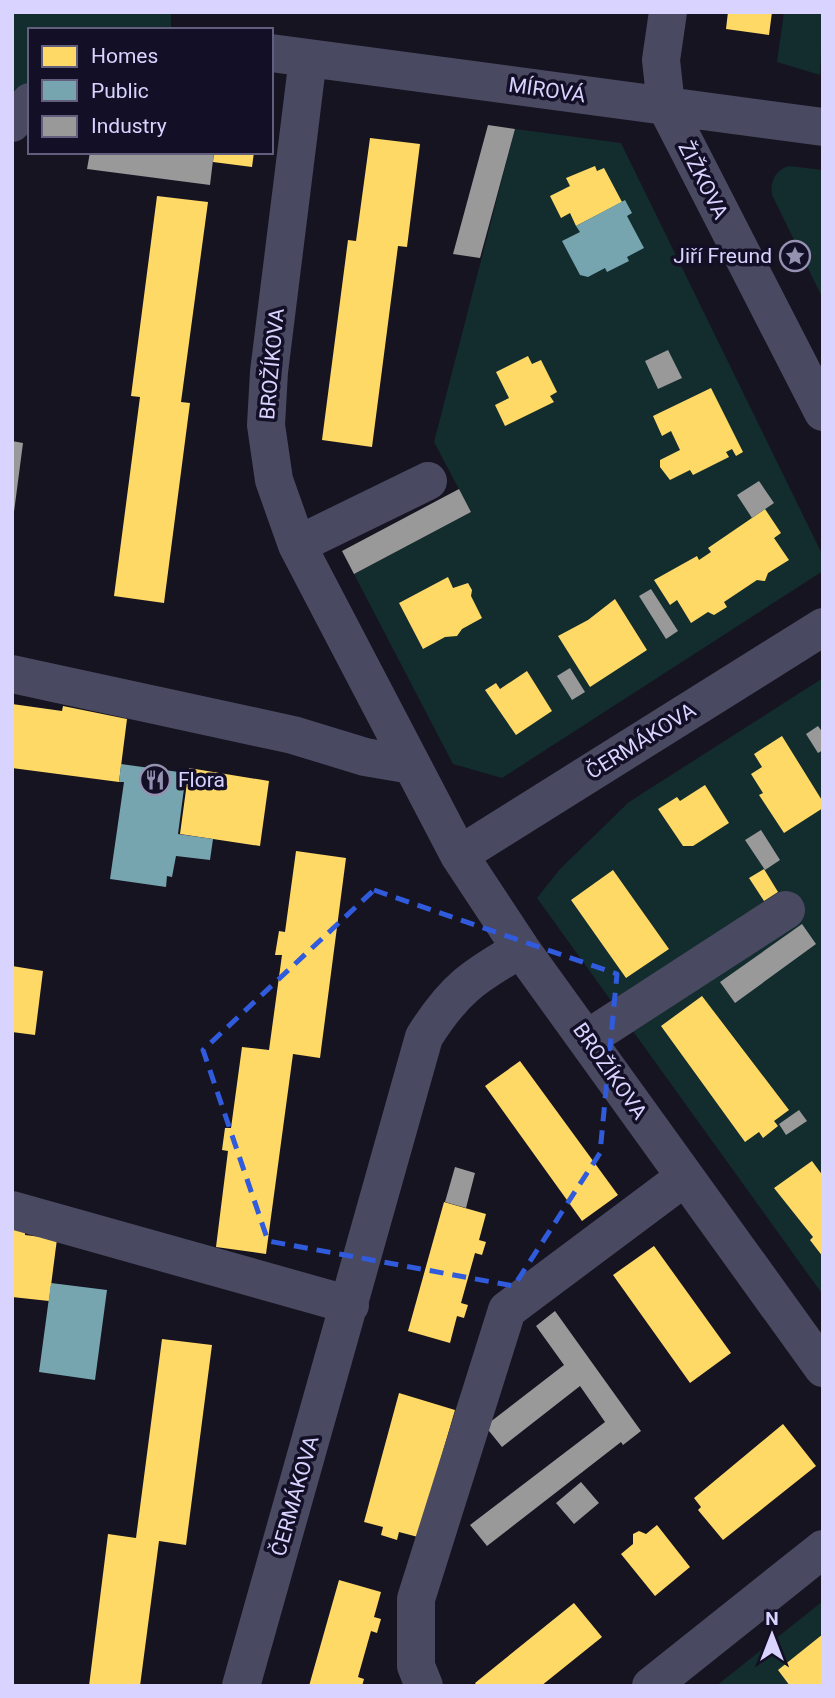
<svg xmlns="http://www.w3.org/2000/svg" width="835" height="1698" font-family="Roboto,sans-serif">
<rect width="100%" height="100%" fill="#161421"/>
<path fill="#132c2d" d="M12 12H171V30H30V115L12 127Z
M784 12H823L820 75 777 62Z
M515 129 621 143 823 556V571L502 778 453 764 354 574 471 512 434 442Z
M789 166 823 170V299L772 195C770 181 775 170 789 166Z
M823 678V1295L537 898 560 869 629 802Z
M823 1601V1686H716Z"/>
<path fill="#ffd966" d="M728 12H772L769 35 726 29Z
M370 138 420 144 407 247 398 246 372 447 322 440 348 240 356 241Z
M214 152H254L252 167 213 162Z
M595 166 597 171 604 168 622 202 576 226 570 213 561 218 550 196 570 186 566 178Z
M157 196 208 202 181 402 190 403 164 603 114 596 140 397 131 396Z
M528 356 532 364 541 360 557 392 550 396 554 402 505 426 495 405 509 398 496 372Z
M711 388 743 452 736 456 732 449 726 452 729 457 693 475 690 470 670 480 660 467V460L680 450 671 431 662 436 653 416Z
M765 509 781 533 774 538 789 560 768 573 765 581 757 580 724 602 727 607 714 615 708 612 691 623 677 600 670 605 654 580 697 556 699 560 711 552 708 548Z
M448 577 453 588 468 583 472 590 471 596 482 618 462 629 457 636 445 637 423 649 399 603Z
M615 599 647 650 590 687 558 636 588 620Z
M527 671 552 711 516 735 485 690 496 683 500 689Z
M12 704 62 711 63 706 127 719 119 782 12 768Z
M782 736 823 802V808L784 833 759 795 763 793 751 774 762 767 754 754Z
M189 768 269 781 260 846 180 834Z
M705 785 729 823 693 846H683L658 809 677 797 680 801Z
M296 851 346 858 320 1058 293 1054 266 1254 216 1247 228 1151 222 1150 225 1128H231L242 1047 269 1050 282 955H275L279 931 285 932Z
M764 869 778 892 764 901 749 878Z
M613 870 669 949 626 978 571 900Z
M12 966 43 971 35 1035 12 1032Z
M702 996 789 1110 774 1121 778 1126 763 1138 759 1132 745 1142 661 1026Z
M520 1061 618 1195 582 1221 485 1086Z
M812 1161 823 1176V1257L810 1240 813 1237 774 1188Z
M444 1202 486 1214 479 1240 486 1242 482 1255 475 1253 461 1303 468 1305 464 1318 457 1316 450 1343 408 1331Z
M12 1229 25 1231V1235L57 1239 49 1301 12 1297Z
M654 1246 731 1353 690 1383 613 1275Z
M162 1339 212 1345 186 1545 159 1541 140 1686H89L108 1534 136 1538Z
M399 1393 455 1410 418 1537 399 1532 397 1540 381 1535 383 1527 364 1522Z
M783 1424 816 1466 723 1540 698 1510 701 1507 694 1498Z
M657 1525 690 1567 655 1596 621 1554 633 1544V1534L639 1531 646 1534Z
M339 1580 381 1592 374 1617 381 1619 377 1633 371 1631 358 1677 364 1679 362 1686H309Z
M574 1603 602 1637 541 1686H477L475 1683Z
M823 1634V1686H790L778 1670Z"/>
<path fill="#76a5af" d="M625 200 632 213 627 216 644 248 627 257 629 261 607 272 605 268 588 277 580 275 562 241 580 232 576 226Z
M121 764 186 773 178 834 213 839 210 860 176 856 172 877 167 876 166 887 110 879 124 782H119Z
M51 1283 107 1290 95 1380 39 1372Z"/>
<path fill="#999" d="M488 125 515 129 480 258 453 254Z
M90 152H214L210 185 87 169Z
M668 350 682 378 658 389 645 361Z
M12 441 23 443 14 512H12Z
M759 481 774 503 752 518 737 495Z
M459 489 471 512 354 574 342 551Z
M651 589 678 631 666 639 639 596Z
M570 668 585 692 572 700 557 676Z
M818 726 823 733V750L818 753 806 734Z
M761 830 780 860 765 870 745 840Z
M802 924 816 944 735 1003 720 982Z
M799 1110 807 1121 786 1135 779 1124Z
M455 1167 475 1173 466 1208 445 1202Z
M555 1311 641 1431 623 1445 621 1442 487 1546 470 1525 605 1422 580 1386 502 1447 485 1426 564 1365 536 1326Z
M581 1482 599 1503 574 1524 556 1503Z"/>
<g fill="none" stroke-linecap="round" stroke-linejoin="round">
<path stroke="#4a4962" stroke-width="38" d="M668 12 661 60 666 106 823 412
M271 53 823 127
M308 58 269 372 266 425 274 480 297 545 459 855 521 949 823 1368
M12 123 30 102
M297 545 428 481
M12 674 293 735 365 757 412 765
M459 855 823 627
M587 1039 786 910
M12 1210 350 1305
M241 1686 424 1037C454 989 474 976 521 949
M424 1686 416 1666V1599L507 1310 685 1177
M651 1686 823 1549"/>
</g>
<path fill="none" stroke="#305bdc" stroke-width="5" stroke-dasharray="14 9" stroke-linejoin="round" d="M374 890 617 974 600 1153 514 1286 268 1241 203 1050Z"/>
<defs>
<g id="sight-ring" transform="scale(1.575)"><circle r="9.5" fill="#130f26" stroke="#9591b1" stroke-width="1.5"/><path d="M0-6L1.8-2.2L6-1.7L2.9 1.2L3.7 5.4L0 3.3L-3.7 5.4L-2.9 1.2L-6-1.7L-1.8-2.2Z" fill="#9591b1"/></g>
<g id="restaurant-ring" transform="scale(1.575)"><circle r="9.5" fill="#130f26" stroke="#9591b1" stroke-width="1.5"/><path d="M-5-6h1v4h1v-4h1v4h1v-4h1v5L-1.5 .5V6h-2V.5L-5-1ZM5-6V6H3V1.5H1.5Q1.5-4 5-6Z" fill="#9591b1"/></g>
</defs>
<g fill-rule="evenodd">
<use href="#sight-ring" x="795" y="256"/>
<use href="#restaurant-ring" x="155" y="780"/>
</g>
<g text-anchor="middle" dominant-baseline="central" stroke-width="7" stroke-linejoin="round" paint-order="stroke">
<g font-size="21" fill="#d9d4ff" stroke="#130f26">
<text transform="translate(547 90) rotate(8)">MÍROVÁ</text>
<text transform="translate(703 180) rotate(63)">ŽIŽKOVA</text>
<text transform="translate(272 364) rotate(-85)">BROŽÍKOVA</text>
<text transform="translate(641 741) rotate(-32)">ČERMÁKOVA</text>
<text transform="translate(610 1071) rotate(55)">BROŽÍKOVA</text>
<text transform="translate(295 1496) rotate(-74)">ČERMÁKOVA</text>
</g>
<g font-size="21" fill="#d9d4ff" stroke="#130f26" text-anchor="end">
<text x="772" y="256">Jiří Freund</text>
<text x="178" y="780" text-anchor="start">Flora</text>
</g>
</g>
<rect width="835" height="1698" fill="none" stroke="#d9d4ff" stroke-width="28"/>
<rect x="28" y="28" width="245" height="126" fill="#130f26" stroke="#625e7d" stroke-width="2"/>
<rect x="42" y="46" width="35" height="21" fill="#ffd966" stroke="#625e7d" stroke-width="2"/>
<text x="91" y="63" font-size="21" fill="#d9d4ff">Homes</text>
<rect x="42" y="80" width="35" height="21" fill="#76a5af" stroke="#625e7d" stroke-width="2"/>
<text x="91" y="98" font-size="21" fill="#d9d4ff">Public</text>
<rect x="42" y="116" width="35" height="21" fill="#999999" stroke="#625e7d" stroke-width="2"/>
<text x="91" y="133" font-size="21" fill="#d9d4ff">Industry</text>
<g transform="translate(772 1635)" stroke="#130f26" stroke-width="5" paint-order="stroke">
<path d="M0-5L12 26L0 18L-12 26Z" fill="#d9d4ff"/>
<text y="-10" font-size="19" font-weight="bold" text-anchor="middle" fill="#d9d4ff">N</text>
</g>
</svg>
